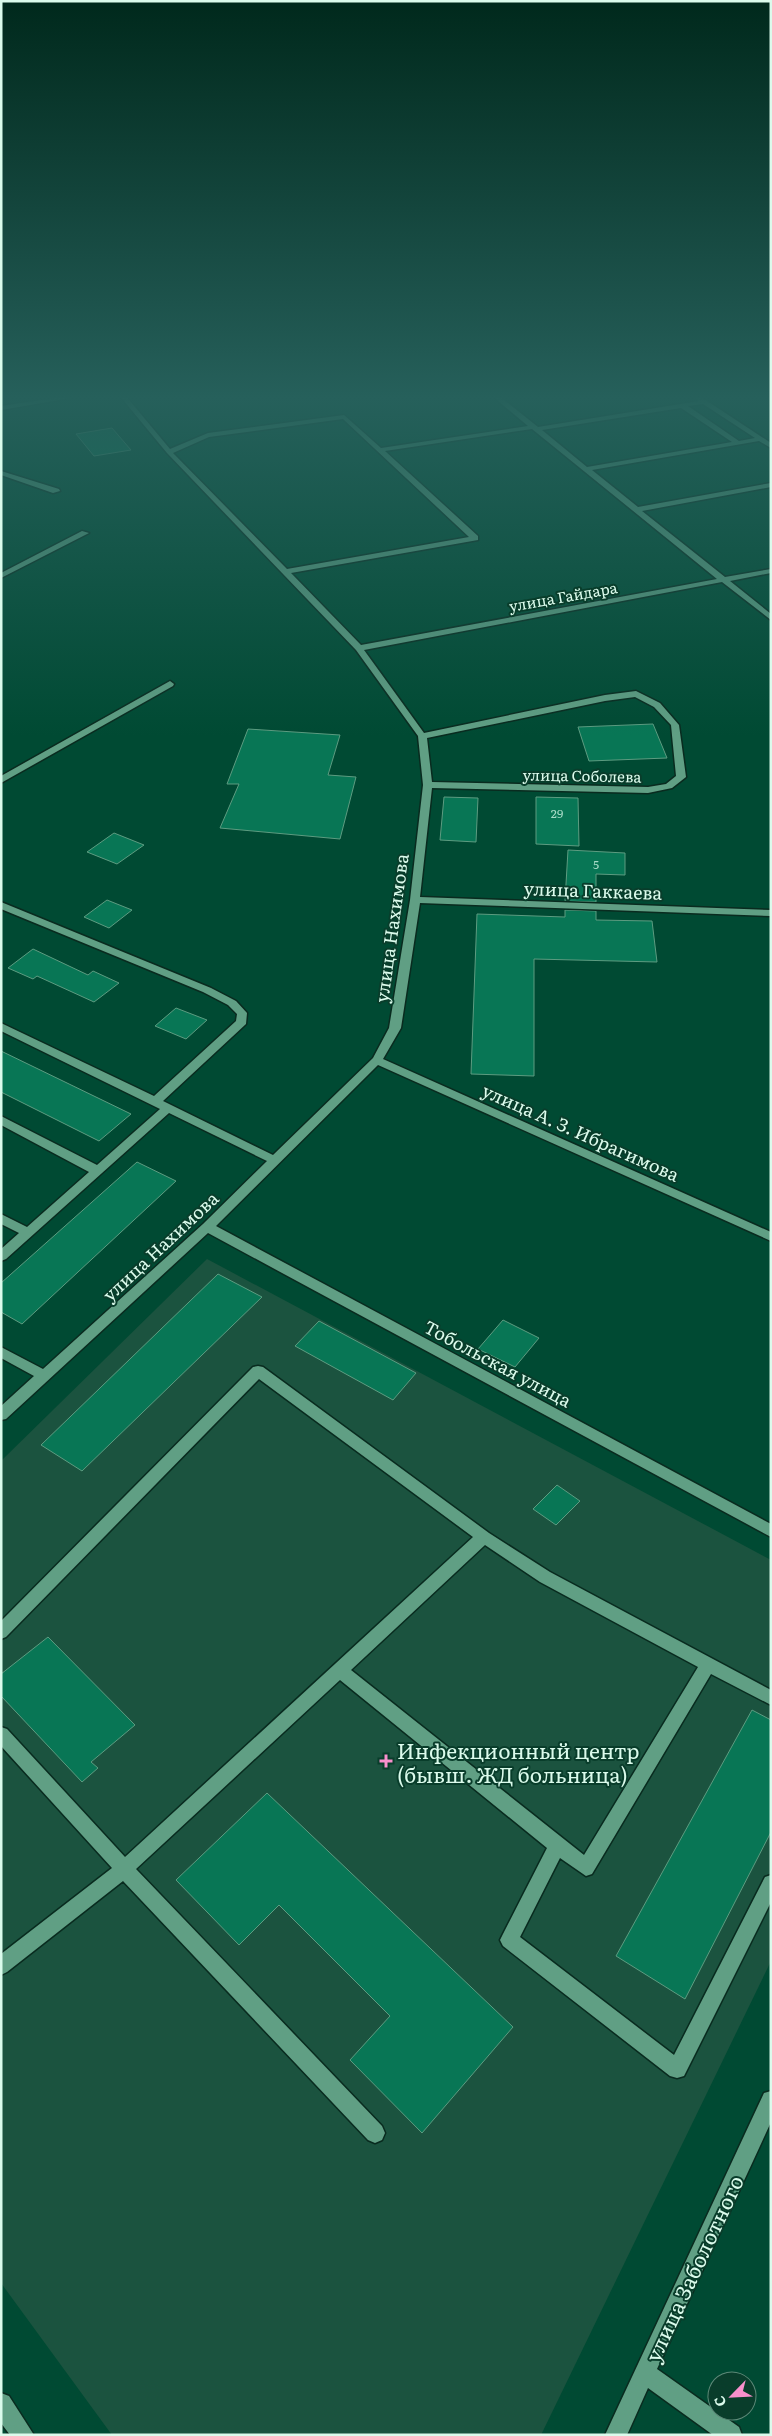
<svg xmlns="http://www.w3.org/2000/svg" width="772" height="2436" font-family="Literata,serif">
<rect width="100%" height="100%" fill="#004a33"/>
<path fill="#1b533f" d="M207 1259 771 1560V1961L541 2435H112L1 2283V1461Z"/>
<path fill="#087655" stroke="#5d9c81" d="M112 428 131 450 94 456 76 434Z
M653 724 667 758 589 761 578 727Z
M248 729 340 735 328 775 356 777 340 839 220 828 239 784H227Z
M444 797 478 798 476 842 440 840Z
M536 797 578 798 579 846 536 844Z
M114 833 144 845 117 864 87 852Z
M568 850 625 853V875L596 874V902L565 901Z
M107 900 132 910 109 928 84 917Z
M565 910 596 911V920L652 921 657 962 534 959V1076L471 1074 477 914 565 917Z
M33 949 88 975 93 971 119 983 94 1002 37 976 33 979 8 968Z
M176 1008 207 1020 186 1039 155 1026Z
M1 1051 131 1114 99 1141 1 1092Z
M137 1162 176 1181 22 1324 1 1312V1283Z
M218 1274 262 1297 82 1471 41 1445Z
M503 1320 539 1338 515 1367 478 1349Z
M319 1321 416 1373 393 1400 295 1346Z
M557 1485 580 1501 556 1525 533 1509Z
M48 1637 135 1725 91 1762 98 1768 82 1782 1 1696V1674Z
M752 1710 771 1720V1832L685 1999 616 1956Z
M267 1793 513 2027 422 2133 350 2060 390 2016 279 1905 239 1945 176 1880Z"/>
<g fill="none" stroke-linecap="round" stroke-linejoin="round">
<g stroke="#092b1f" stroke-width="3">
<path id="minor" d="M75 395H88L1 410V406Z
M119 395H125L170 449 208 433 344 415 381 448 528 426 491 395H498L538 427 699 401 691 395H698L771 443V448L759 441 592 470 638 507 771 483V487L642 511 725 577 771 569V573L730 581 771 614V620L722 582 364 650 424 733 605 695 636 691 660 703 679 725 686 777 672 788 648 793 432 788 420 897 771 910V916L420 903 401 1028 383 1059 771 1232V1241L378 1065 216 1226 771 1524V1537L208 1233 6 1419 1 1420V1406L34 1376 1 1358V1347L43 1369 203 1224 267 1161 169 1113 6 1259 1 1261V1249L19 1233 1 1224V1214L27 1227 89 1172 1 1125V1116L97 1165 160 1109 1 1031V1023L154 1096 236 1021 237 1014 228 1005 203 992 1 909V902L211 988 236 1001 247 1013 246 1024 163 1101 273 1155 373 1058 389 1028 410 900 423 785 418 736 356 650 167 453ZM703 404 755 438 739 441 688 406ZM681 408 732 442 587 467 542 430ZM343 419 469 537 287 569 173 453 209 437ZM532 429 717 579 361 645 291 573 478 540V536L385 451ZM635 697 654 707 671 725 676 776 666 784 648 787 432 782 427 738 605 701Z
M1 471 59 489 60 491 53 493 1 475Z
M82 531 89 533 1 578V573Z
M170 681 174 684 173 686 1 783V776Z
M258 1366 263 1367 489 1533 550 1572 771 1690V1705L711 1674 592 1874 586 1876 560 1858 520 1937 674 2055 765 1877 771 1875V1902L684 2076 677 2078 670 2076 503 1946 500 1940 503 1934 547 1848 340 1680 136 1869 382 2126 385 2133 382 2140 375 2143 368 2140 123 1881 7 1972 1 1975V1954L112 1868 1 1746V1727L7 1729 125 1857 473 1537 259 1379 6 1637 1 1639V1621L253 1367ZM485 1545 540 1582 698 1667 584 1855 351 1670Z
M771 2091V2122L657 2369 739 2427 742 2435H713L648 2388 627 2435H605L764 2093Z
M1 2393 9 2396 34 2435H10L1 2423Z"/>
</g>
<use href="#minor" fill="#609f84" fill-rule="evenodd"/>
</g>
<linearGradient id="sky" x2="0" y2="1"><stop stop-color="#00291c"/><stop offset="0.54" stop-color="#26605b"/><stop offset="1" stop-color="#26605b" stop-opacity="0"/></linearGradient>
<rect width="772" height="736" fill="url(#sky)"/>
<path fill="#f890cc" stroke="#093d2b" stroke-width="2" d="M383.5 1753.5h5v5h5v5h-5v5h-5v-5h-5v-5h5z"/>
<g text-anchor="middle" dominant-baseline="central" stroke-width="4" stroke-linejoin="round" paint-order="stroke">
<g font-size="12" fill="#a6dac6">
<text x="557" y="813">29</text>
<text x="596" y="864">5</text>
</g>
<g font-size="15" fill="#dbfbec" stroke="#093d2b">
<text transform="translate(563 596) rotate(-10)">улица Гайдара</text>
<text transform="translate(582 775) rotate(1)">улица Соболева</text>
</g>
<g font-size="18" fill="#dbfbec" stroke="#093d2b">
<text transform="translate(593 890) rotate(2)">улица Гаккаева</text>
<text transform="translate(391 928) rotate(-82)">улица Нахимова</text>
<text transform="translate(581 1132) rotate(24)">улица А. З. Ибрагимова</text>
<text transform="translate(160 1246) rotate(-43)">улица Нахимова</text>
<text transform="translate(498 1363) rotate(28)">Тобольская улица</text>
</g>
<g font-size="21" fill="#dbfbec" stroke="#093d2b" text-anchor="start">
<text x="397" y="1749">Инфекционный центр<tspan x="397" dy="24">(бывш. ЖД больница)</tspan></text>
</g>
<g font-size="21" fill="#dbfbec" stroke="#093d2b">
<text transform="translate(693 2268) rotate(-65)">улица Заболотного</text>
</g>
</g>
<rect width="772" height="2436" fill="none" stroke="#dbfbec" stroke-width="5"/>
<g transform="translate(732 2396) rotate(246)"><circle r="24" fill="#093d2b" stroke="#5d8978"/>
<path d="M0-4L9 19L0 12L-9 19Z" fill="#f890cc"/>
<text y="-8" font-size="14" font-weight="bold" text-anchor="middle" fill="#dbfbec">С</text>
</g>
</svg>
